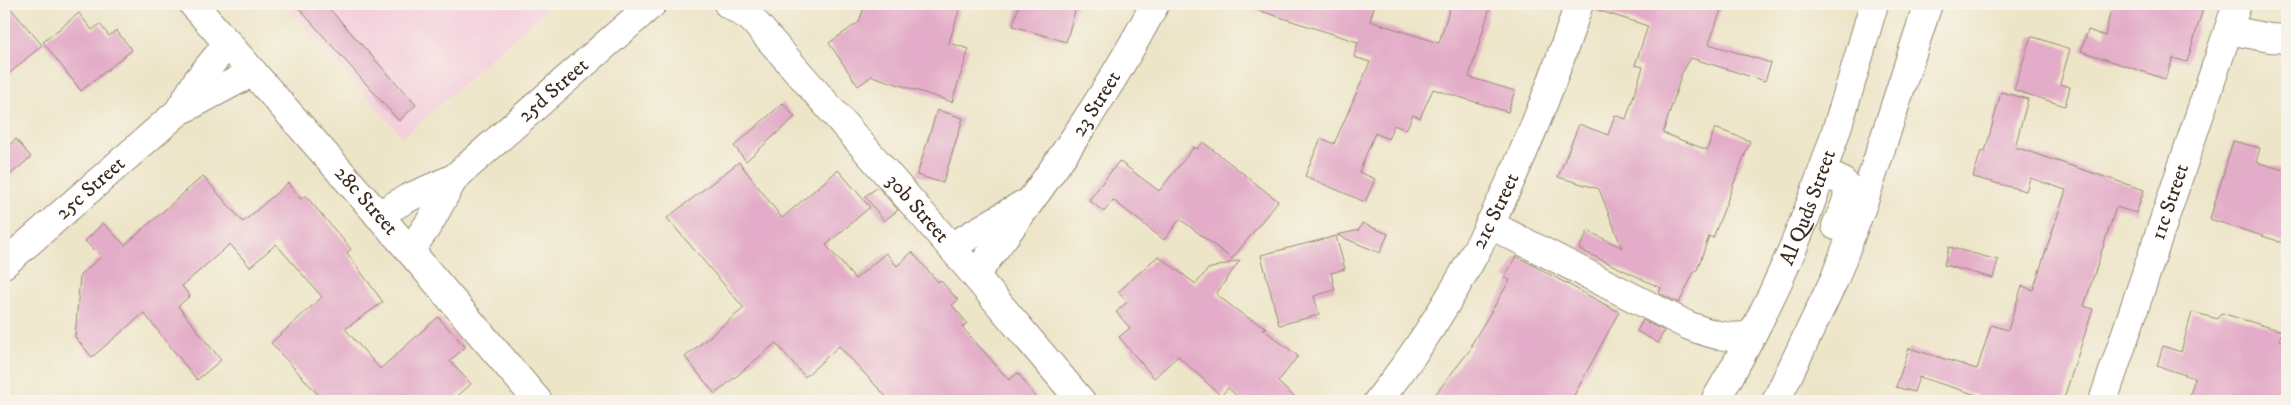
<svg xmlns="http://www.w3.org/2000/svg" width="2291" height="405" font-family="'IM FELL DW Pica',serif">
<rect width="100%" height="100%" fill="#f7f3e8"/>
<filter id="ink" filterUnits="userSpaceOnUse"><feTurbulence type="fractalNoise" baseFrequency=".02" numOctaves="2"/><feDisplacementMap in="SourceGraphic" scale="10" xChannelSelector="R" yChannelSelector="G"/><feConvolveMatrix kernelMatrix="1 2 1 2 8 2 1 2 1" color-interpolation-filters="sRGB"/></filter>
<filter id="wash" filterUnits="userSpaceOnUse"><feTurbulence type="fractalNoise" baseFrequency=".0096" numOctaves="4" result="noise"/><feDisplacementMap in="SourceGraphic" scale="20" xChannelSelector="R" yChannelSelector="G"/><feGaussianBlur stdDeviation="1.12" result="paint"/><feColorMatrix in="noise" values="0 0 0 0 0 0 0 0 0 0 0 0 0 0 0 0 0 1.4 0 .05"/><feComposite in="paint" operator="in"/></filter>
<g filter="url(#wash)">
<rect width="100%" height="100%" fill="#ede5c8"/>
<path fill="#f4cfdd" d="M285 4H552L403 137Z"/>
<g id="blocks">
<path fill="#e3acc8" d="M4 4H7L42 45 4 78Z
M295 4H325L416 105 399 121Z
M865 4H961L949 43 969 49 952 102 872 76 858 86 829 43 859 22Z
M1019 4H1077L1066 42 1013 26Z
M1251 4H1375L1370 21 1439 43 1451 4H1491L1469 77 1515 91 1508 112 1433 89 1420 118 1413 115 1406 130 1394 125 1388 139 1375 133 1359 172 1375 179 1365 202 1305 176 1321 138 1334 144 1370 62 1354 57 1358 42 1251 8Z
M1594 4H1723L1709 44 1771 63 1765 81 1691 58 1682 73 1663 133 1707 150 1715 128 1750 141 1713 238 1709 236 1697 270H1695L1679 303 1659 293 1661 288 1579 249 1588 231 1622 248 1599 189 1558 177 1579 124 1608 135 1615 115 1626 119 1643 67 1635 65 1648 26 1594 9Z
M2112 4H2187L2203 9 2187 62 2173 58 2165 79 2081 51 2088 30 2105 36Z
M79 13 92 30 100 24 109 36 116 30 132 50 81 91 43 42Z
M2031 36 2070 49 2060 84 2070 87 2065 106 2014 90Z
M2001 92 2028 99 2015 147 2144 190 2136 213 2116 207 2084 306 2093 309 2063 401H1975L1977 395 1919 377 1914 392 1896 387 1909 348 1977 369 1991 325 2008 330 2022 286 2033 290 2066 190 2030 178 2026 191 1973 177 1981 151 1985 152Z
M783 103 795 117 746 161 734 146Z
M937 110 963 118 943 183 917 175Z
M16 139 31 157 4 180V150Z
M2233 141 2260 148 2256 162 2287 171V244L2210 219Z
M1203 142 1278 201 1232 259 1180 219 1164 240 1113 200 1104 212 1089 200 1119 161 1159 191 1194 147 1197 149Z
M739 162 782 218 838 170 870 207 826 245 855 279 886 253 897 266 912 252 938 282 940 280 958 300 952 305 967 323 962 327 1009 380 1018 373 1039 401H890L839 346 805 377 776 343 715 394 685 357 744 308 667 218Z
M203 176 243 222 288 183 301 199 305 195 351 249 347 253 383 302 345 329 380 369 438 317 465 347 450 361 471 384 452 401H324L271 343 322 297 276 244 250 267 230 244 182 286 190 296 178 306 221 360 197 380 144 313 92 357 75 337 80 275 101 257 85 241 103 223 125 245Z
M878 187 898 210 884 221 865 196Z
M1362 223 1388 234 1380 253 1337 235 1359 230Z
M1336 236 1345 269 1331 273 1335 290 1314 296 1319 315 1279 325 1261 255Z
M1949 247 1998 260 1993 278 1944 265Z
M1158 256 1196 284 1208 269 1240 260 1216 294 1243 315 1267 328 1263 329 1298 356 1278 382 1299 401H1243L1228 388 1221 396 1178 356 1154 378 1119 337 1130 328 1116 312 1127 302 1118 292Z
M1516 256 1619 312 1571 401H1430L1473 346 1471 345 1510 280 1504 278Z
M2192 312 2218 319 2221 313 2282 331 2279 340 2287 342V401H2188L2195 378 2157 366 2163 346 2181 352Z
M1643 320 1664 331 1658 343 1637 331Z"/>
</g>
</g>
<g filter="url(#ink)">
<use href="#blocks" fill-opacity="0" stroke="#948873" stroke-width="1"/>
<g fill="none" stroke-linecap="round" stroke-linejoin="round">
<g stroke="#948873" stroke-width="30">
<g id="street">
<path id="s1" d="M193 4 410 251 538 401"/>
<path id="s2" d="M728 4 751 18 951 247 1081 401"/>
<path d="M2229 30 2270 38 2287 39"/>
<path d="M178 112 197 81 228 43"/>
<path d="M378 215 408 198 454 178"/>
<path d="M1489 224 1687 325C1707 333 1732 342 1753 333"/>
<path d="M951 247 1022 205"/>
<path id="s3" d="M410 251 430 222 454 178 652 4"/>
<path id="s4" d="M4 264 178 112 253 72"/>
<path id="s5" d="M975 275C1042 188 1104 101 1155 4"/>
<path id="s6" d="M1378 401C1471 285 1533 144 1579 4"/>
<path id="s7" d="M2103 401 2237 4"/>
</g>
</g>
<g stroke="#948873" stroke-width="30">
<g id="secondary">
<path d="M1821 178C1826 176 1831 176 1837 179 1858 186 1842 212 1836 226"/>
<path id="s8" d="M1715 401C1757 331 1793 255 1820 178 1841 121 1857 62 1874 4"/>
<path d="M1776 401 1835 278 1865 198 1928 4"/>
</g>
</g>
<use href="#street" stroke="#fff" stroke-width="28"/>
<use href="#secondary" stroke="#fff" stroke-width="28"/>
</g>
</g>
<g text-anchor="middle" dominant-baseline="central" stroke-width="4.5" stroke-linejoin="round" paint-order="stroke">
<g font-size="21" fill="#3b2a1e" stroke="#f7f3e8">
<text stroke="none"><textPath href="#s3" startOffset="218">25d Street</textPath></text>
<text stroke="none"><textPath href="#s5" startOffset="210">23 Street</textPath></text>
<text stroke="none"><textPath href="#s4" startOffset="115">25c Street</textPath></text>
<text stroke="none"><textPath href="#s1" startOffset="262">28c Street</textPath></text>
<text stroke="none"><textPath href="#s7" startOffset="210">11c Street</textPath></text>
<text stroke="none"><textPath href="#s8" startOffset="215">Al Quds Street</textPath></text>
<text stroke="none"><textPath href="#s2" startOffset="280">30b Street</textPath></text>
<text stroke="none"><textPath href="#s6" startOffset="224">21c Street</textPath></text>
</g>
</g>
<rect width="2291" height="405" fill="none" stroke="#f7f3e8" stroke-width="20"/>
</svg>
